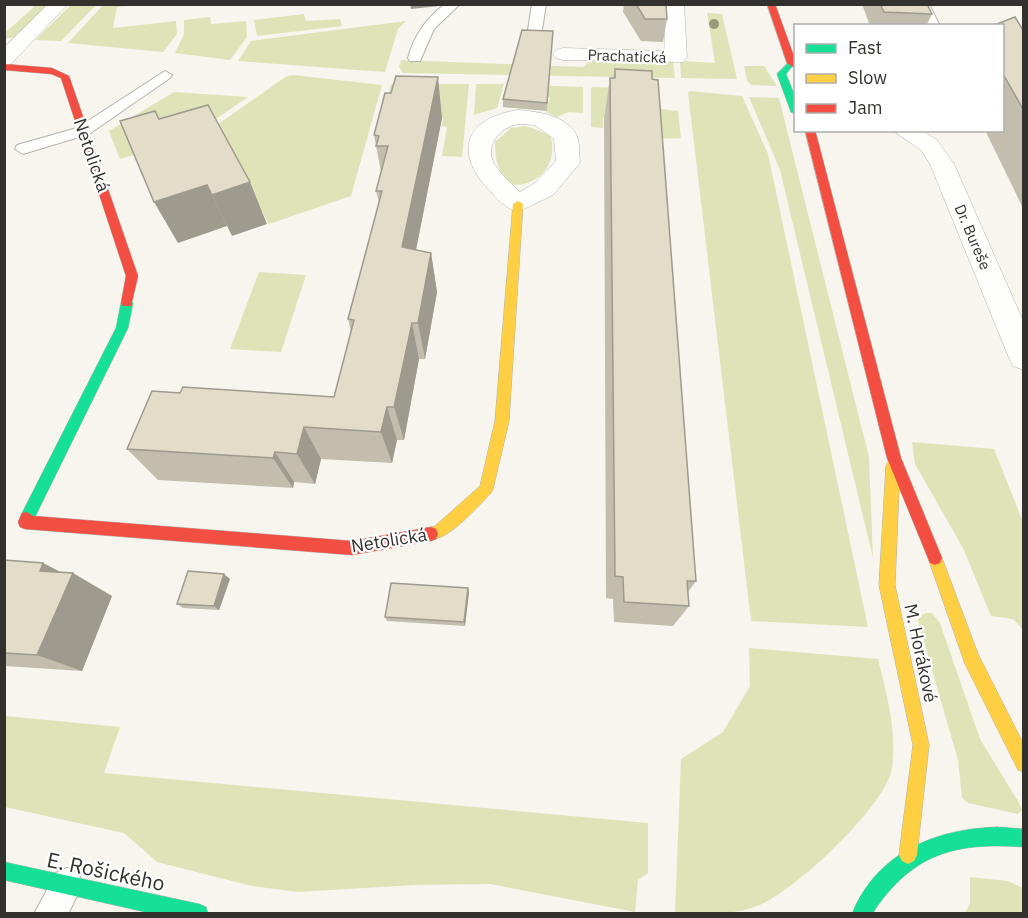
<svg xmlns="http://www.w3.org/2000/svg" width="1028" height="918" font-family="'IBM Plex Sans',sans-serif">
<rect width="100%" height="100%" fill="#f7f5ee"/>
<path fill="#dee4b8" d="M72 4 96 5 61 41 35 40Z
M104 4 133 5 117 7 113 28 176 21 177 34 163 52 68 43Z
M36 5H48L13 38H5V33Z
M707 13 722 14 737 79 681 78 680 61 715 63Z
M304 14 306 21 340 19 342 26 257 36 254 20Z
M210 17 211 24 246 21 247 37 230 60 175 53 184 34V20Z
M406 21 398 29 385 72 238 61 251 41Z
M401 60 584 67 589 60 673 62 675 78 403 73 399 67Z
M744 66H764L777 86 751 85 747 81Z
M293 75 382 85 351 196 269 224 226 146 188 145 287 76Z
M391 84H469L462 157 442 156 447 127 442 126 443 118 401 116 376 137Z
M476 84H504L497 108 474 115Z
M508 84 583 87V113L569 112 557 117 546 112 550 97 506 93Z
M591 88 593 87 644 89 608 118H603V128L591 127Z
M690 91 742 96 768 154 868 627 751 621 688 93Z
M174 92 248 97 184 141 120 159 109 131Z
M749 97 779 98 869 457 873 558 780 170Z
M652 108 678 111 681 138 653 139Z
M526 126 550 135C559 161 541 185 514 185 498 176 495 159 495 142L511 128Z
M259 272 306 275 281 352 230 349Z
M912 442 994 449 1023 522V630L1013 619 991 616 963 548 915 464Z
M926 613H932L940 623 980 739 1018 801 1022 810 1018 814 968 803 962 798 958 760 918 621 919 616Z
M749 648 878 659C887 696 897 730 892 768 887 805 792 894 757 906 730 916 703 914 675 913L681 759 723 732 750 686Z
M5 716 120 727 104 773 648 823V873L638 880 635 912 490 884 415 885 298 892 252 886 157 862 124 833 5 807Z
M970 877 1008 881 1023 888V913H965L970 903Z"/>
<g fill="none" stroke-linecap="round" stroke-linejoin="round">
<g stroke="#b4b2ad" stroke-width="2">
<path id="lane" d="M445 4H460L434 29 420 61H410L408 58C414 36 426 18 445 4Z
M532 4H546L542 30 535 34 528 30Z
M916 4H929L940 26H926Z
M165 71 172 75 170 78 89 134 23 154 15 149 17 145 77 128Z
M67 868 78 873 83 884 68 914H34L56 873Z"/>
</g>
<g stroke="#b4b2ad" stroke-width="1">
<path id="street" d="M48 4H68L11 64 4 66V48Z
M664 4H684L687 58 683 62 563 60 556 58 553 54 556 50 563 48 665 51Z
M519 110C538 112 565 115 576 134 580 141 579 154 580 163L553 195 518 212C507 209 500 202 492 193 453 155 463 117 519 110ZM519 124 535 125 554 139 556 161 535 183 520 192C512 184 503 177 497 168 482 149 498 127 519 124Z
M892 130H921L937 140 954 164 1024 323V370L1013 366 1009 358 930 164 921 150Z"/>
</g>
<g stroke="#b4b2ad" stroke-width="1">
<path id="fast" d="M791 60 795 63 786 74 796 99V115L791 112 777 74Z
M127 299 133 303 128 328 32 523 27 524 22 523 20 518 22 513 116 328 121 303Z
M997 827 1024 829V847C955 842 912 853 872 914H852C877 852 936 829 997 827Z
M4 862 199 904 206 907 208 914H154L4 880Z"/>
</g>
<g stroke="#b4b2ad" stroke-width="1">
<path id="slow" d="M518 201 523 204 509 421 493 489 491 493C478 506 444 546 426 539L424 534 426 529 435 526 480 486 495 421 513 204Z
M893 460 898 462 900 466 895 585 929 745 917 855 914 861 908 864 902 861 899 855 913 745 879 585 886 466 888 462Z
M935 551 940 553 942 558 978 654 1024 745V772L1018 770 965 664 928 558 930 553Z"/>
</g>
<g stroke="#b4b2ad" stroke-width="1">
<path id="jam" d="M767 4H775L796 62V69L787 63Z
M4 64 52 68 69 76 138 276 131 306H123L121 303 126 276 61 78 51 74 4 70Z
M805 130H815L901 458 942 558 940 563 935 565 930 563 887 458Z
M27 512 33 516 352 541 431 527 436 529 438 534 436 539 431 541 352 555 25 529 20 527 18 522 22 513Z"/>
</g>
<use href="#lane" fill="#fefefc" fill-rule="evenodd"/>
<use href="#street" fill="#fefefc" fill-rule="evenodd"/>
<use href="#fast" fill="#16e098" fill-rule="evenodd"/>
<use href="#slow" fill="#ffcf43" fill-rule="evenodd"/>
<use href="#jam" fill="#f24e42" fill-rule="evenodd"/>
</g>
<circle fill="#989b78" cx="714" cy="24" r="5"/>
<path fill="#c2bdad" d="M624 4H666L667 19 663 42 641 41 623 12Z
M862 4H927L932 14 926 26H870Z
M1002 26 1023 30V208L985 130H1002Z
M553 31 547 111 503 107V99Z
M615 69 696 581 688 592 689 606 673 626 614 622 613 599 606 598 604 119 610 78H613Z
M391 93 442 118 416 250 431 253 437 292 425 359H419L404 440H397L392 463 321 459 315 484 294 482 293 488 158 480 127 449 180 393 334 397 351 331 348 319 379 202 376 191 381 172 374 135Z
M4 560 43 563 61 572 112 596 82 671 4 666Z
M230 579 219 610 183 608 177 604Z
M468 588 469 592 465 626 387 621 385 617Z"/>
<path fill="#9e9a8d" d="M410 4H441L439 6 411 9Z
M438 77 442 118 409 285 402 247Z
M250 182 267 224 232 236 212 195Z
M207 185 227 226 178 243 154 202Z
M431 253 437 292 425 359 418 323Z
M412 323 419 359 404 440 394 407Z
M387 407 397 440 392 463 381 432Z
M304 427 321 459 315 484 297 454Z
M275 452 294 482 293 488 273 458Z
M43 563 71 578 73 573 112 596 82 671 37 655 40 571Z
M224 574 230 579 219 610 214 606Z
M468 588 469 592 465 626 464 622Z"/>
<path fill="#e2dcc9" stroke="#9e9a8d" stroke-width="1.5" d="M636 4H666L667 19H645Z
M880 4H927L932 14 884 12Z
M1015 17 1023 30V109L1002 72V26H992Z
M522 30 553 31 547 103 503 99Z
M615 69 652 71V79L658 80 696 581H687L689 606 624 602 623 577 615 576 610 78H615Z
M396 76 438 77 402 247 431 253 418 323H412L394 407H387L381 432 304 427 297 454 275 452 273 458 127 449 152 391 180 393 183 387 334 397 354 320 348 319 382 191H376L388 146H376L379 136 374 135 385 93H391Z
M208 105 250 182 212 195 207 185 154 202 120 121 155 111 159 119Z
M4 560 43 563 40 571 73 573 37 655 4 653Z
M188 571 224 574 214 606 177 604Z
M391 583 468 588 464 622 385 617Z"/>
<g text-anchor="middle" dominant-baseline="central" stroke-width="4.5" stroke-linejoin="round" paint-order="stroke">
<g font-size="15" fill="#33312d" stroke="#fff">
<text transform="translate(627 56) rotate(2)">Prachatická</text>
<text transform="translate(973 237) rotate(67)">Dr. Bureše</text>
</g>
<g font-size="18" fill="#33312d" stroke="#fff">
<text transform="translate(92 155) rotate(71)">Netolická</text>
<text transform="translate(389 540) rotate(-9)">Netolická</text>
<text transform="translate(921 653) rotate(78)">M. Horákové</text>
</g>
<g font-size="21" fill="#33312d" stroke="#fff">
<text transform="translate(106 871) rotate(12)">E. Rošického</text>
</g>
</g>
<rect width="1028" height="918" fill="none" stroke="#33312d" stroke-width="12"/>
<rect x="794" y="24" width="210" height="108" fill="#ffffff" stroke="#adadab" stroke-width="1.5"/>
<rect x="806" y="44" width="30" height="9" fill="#16e098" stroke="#adadab" stroke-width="1.5"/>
<text x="848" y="54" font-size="18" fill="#33312d">Fast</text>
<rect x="806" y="74" width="30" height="9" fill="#ffcf43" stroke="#adadab" stroke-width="1.5"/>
<text x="848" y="84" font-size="18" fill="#33312d">Slow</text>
<rect x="806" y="104" width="30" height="9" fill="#f24e42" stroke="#adadab" stroke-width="1.5"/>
<text x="848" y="114" font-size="18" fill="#33312d">Jam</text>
</svg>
